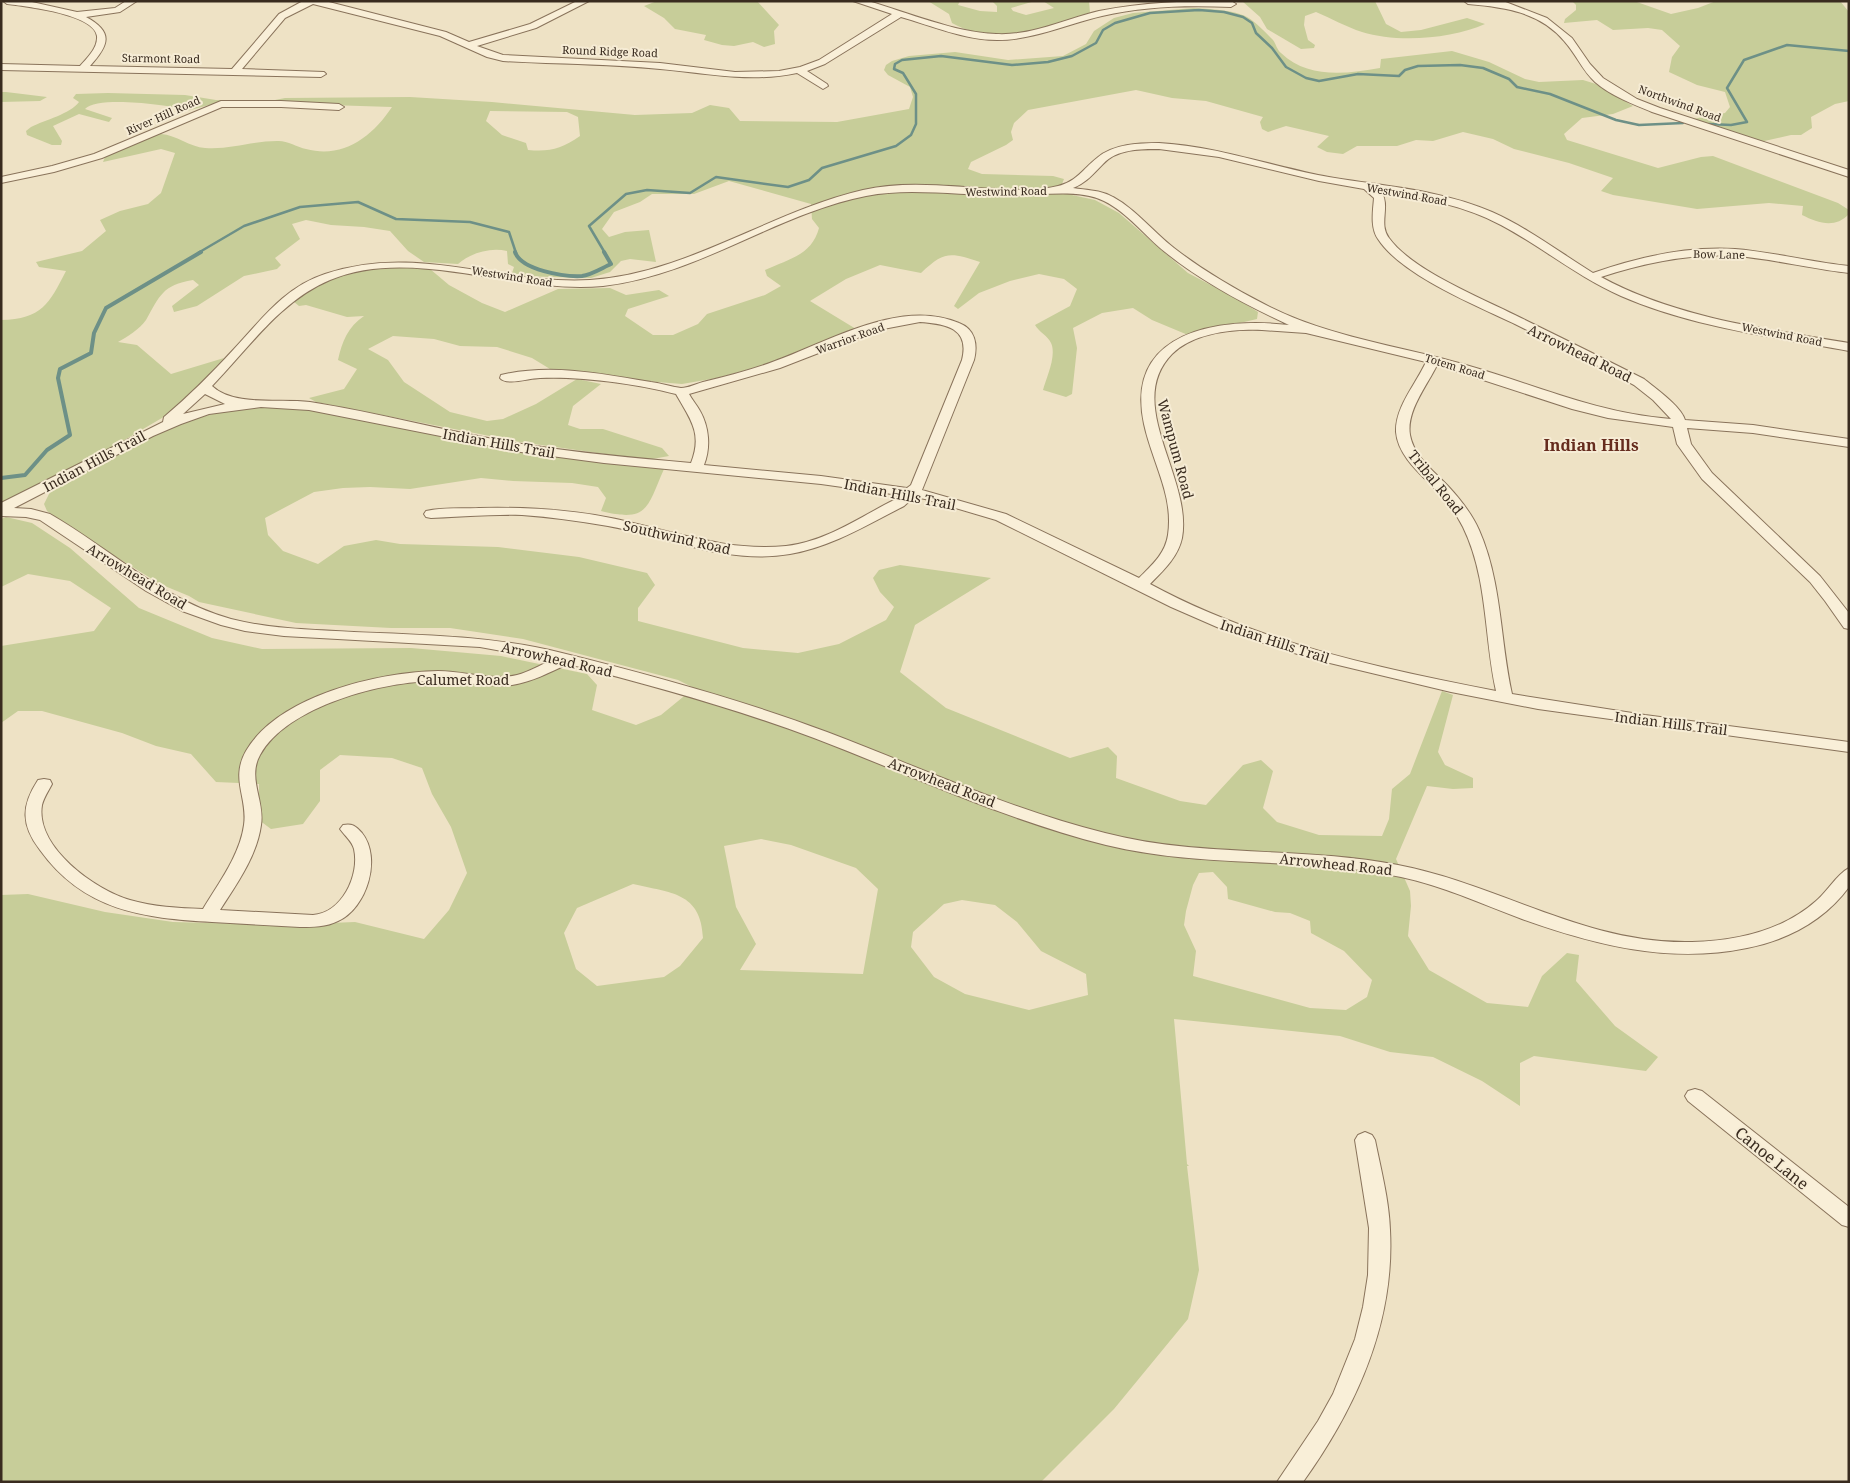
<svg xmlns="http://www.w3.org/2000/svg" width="1850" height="1483" font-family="'Noto Serif',serif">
<rect width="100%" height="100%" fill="#eee2c5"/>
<path fill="#c7cd99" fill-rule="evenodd" d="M657 1H757L779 25 774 31 775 44 764 47 753 42 734 46 722 45 704 40 706 35 675 29 664 18 644 6Z
M928 1H960L958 5 980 11 997 12V6L992 1H1035L1011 8 1013 11 1026 15 1054 8 1043 1H1089L1090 13C1048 27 994 47 952 23L949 14Z
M1242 1H1375L1386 24 1401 32 1421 30 1467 18 1485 24C1452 39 1397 43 1362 32 1346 27 1331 18 1316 12L1305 16 1304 25 1308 40 1315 45 1314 48 1301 49 1267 29 1260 17Z
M1572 1H1634L1671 14 1698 8 1716 1H1840L1849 12V101L1835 104 1811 117 1812 128 1801 135H1791L1760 142 1693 119 1725 113 1730 107 1725 92 1697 85 1669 72 1672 57 1680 46 1662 30 1648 28 1613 30 1597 20 1564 23 1565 19 1576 10V5Z
M1194 8C1208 9 1235 10 1247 17 1256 22 1266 33 1273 40 1276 44 1277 50 1281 53 1308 79 1346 74 1380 68L1381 59 1452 51 1489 62 1525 79 1539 82 1583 80 1596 84 1633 106 1613 114 1582 118 1564 134 1567 140 1658 168 1701 157 1713 156 1838 203 1849 210V214C1835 229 1818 223 1802 215L1803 206 1769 203 1697 209 1613 195 1601 191 1613 178 1569 163 1514 149 1493 139 1463 132 1433 141 1416 140 1397 146H1357L1343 154 1327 152 1317 147 1329 136 1286 126 1268 132 1262 129 1260 122 1263 117 1206 101 1172 98 1136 90 1028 110 1014 123 1011 132 1013 140 1006 145 971 162 968 169 982 174 1053 176 1064 179 1062 184 1072 195 1095 200 1119 213 1188 273 1239 300 1258 312 1257 319 1188 335 1152 320 1133 308 1102 313 1073 328 1077 348 1072 394 1066 397 1043 390C1046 378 1057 356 1051 343 1048 336 1039 332 1035 325L1070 306 1077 289 1064 279 1039 274 1010 281 979 293 958 309 954 306 980 262C950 252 944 251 921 273L880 265 846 279 810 301 856 329 779 361 717 378 682 384 632 380 550 369 532 358 497 347 460 346 434 339 393 336 368 349 388 360 404 382 450 412 487 421 503 419 536 404 577 379 601 384 573 406 568 425 580 429H603L662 448 669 456 647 460 520 442 316 402 309 398 344 389 357 369 338 360C342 341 348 327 364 316L347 317 306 305 299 306 293 301 295 297 334 278 361 270 385 267 411 268 430 269 449 285 482 303 505 312 558 289 610 288 626 295 659 290 669 296 628 309 625 316 653 335H673L698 324 707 314 765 295 781 286 767 276 765 270C789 259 812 255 819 228L812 219 811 204 729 181 694 194H652L640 202 614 212 602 229 609 237 625 232 649 230 656 262 630 259 621 261 610 272 591 278 517 276 512 273 514 267 508 264 507 251C490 247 471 253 458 264L424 262 408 251 390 231 364 227 331 225 306 220 292 224 300 239 275 258 281 265 277 269 244 276 197 306 174 312 172 306 199 285 193 280C162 285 160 296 146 320 140 329 127 337 118 342L137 345 171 374 224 358 198 388 167 415 92 459 1 504V320C42 319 49 304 66 271L39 267 36 262 82 251 106 231 100 220 120 211 148 204 161 193 175 153 161 149 103 162 105 157C117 151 149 134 161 134 176 135 190 147 205 148 229 150 253 141 277 141 286 140 297 147 306 149 343 159 372 137 392 107L329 105 213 104 183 112 181 109C164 104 96 96 85 109L112 118 109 122 79 114 53 126 62 141 61 145H52L27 135 26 131 31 127C45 120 70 114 79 102L73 98 76 94 108 93 185 95 216 100 270 101 285 98 410 97 492 102 635 115 692 113 710 105 729 108 740 121 837 122 909 109 913 97 910 87 888 75 884 70 886 65 892 61 909 56 955 52 1008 60 1063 56 1086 44 1094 31 1114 18 1133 13ZM490 111 567 112 578 117 580 136C561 149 550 152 528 150L526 143 502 135 486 121Z
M1 92H6L47 97 40 101 1 102Z
M296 407 498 448 664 469C647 507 649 523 601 511L606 498 598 487 572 483 513 481 481 478 410 489 370 487 343 488 314 492 265 518 268 535 283 551 318 564 344 546 376 540 400 544 498 547 579 557 647 573 655 585 638 608V621L743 648 798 653 839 644 886 620 894 607 880 592 873 578 879 570 900 565 991 578 915 625 900 672 946 708 1070 758 1108 747 1117 756 1116 778 1180 801 1206 805 1243 765 1261 760 1273 771 1263 808 1277 822 1319 835 1382 836 1389 819 1392 789 1410 774 1442 691 1453 695 1438 752 1445 765 1473 778V788L1453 789 1427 786 1396 859 1410 891 1411 906 1408 936 1429 970 1487 1003 1528 1007 1542 976 1567 953 1579 955 1576 981 1615 1026 1658 1057 1646 1071 1534 1056 1520 1063V1106L1482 1081 1433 1057 1390 1052 1340 1036 1174 1019 1187 1164 1189 1166H1187L1199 1270 1188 1319 1114 1409 1041 1482H1V895L28 894 105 912 173 922 280 925 355 922 424 939 449 910 467 873 451 827 432 794 422 768 392 758 340 755 320 770V801L303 824 271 829 259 820V784L216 782 191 754 156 746 122 733 42 711H18L1 723V646L94 631 111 608 70 581 28 574 1 587V519L6 517 32 523 70 548 139 608 212 638 262 649 411 648 501 656 587 674 597 685 592 710 636 725 661 715 694 688 678 680 523 639 450 628H391L296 623 199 602 189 596 160 584 79 534 47 511 44 504 50 492 63 482C119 453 174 419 239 408 257 405 277 407 296 407ZM761 839 791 845 856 868 878 889 863 974 740 970 756 944 736 907 724 846ZM1213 872 1227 887 1228 899 1275 912 1290 913 1310 921 1311 933 1344 951 1372 980 1367 997 1346 1010 1310 1008 1193 976 1196 951 1184 925 1186 911 1193 885 1199 873ZM633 884C671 893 701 892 703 938L680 966 664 977 597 986 576 969 564 933 577 908ZM962 900 995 905 1017 922 1041 951 1086 974 1088 995 1029 1010 965 994 934 977 911 947 913 932 944 904Z"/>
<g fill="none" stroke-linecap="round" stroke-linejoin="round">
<path stroke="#6d9087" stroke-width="2.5" d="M1709 124 1731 125 1747 122 1727 88 1744 60 1787 45 1849 51
M198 253 244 226 300 207 358 202 396 219 470 222 509 232 516 253
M605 253 589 226 626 194 647 190 690 193 716 177 788 187 809 180 822 168 896 146 911 135 916 124V94L903 73 894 69 895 64 902 60 941 56 1012 65 1048 62 1072 56 1096 43 1103 30 1115 23 1150 13 1199 10 1224 12 1243 17 1252 23 1256 33 1272 48 1286 67 1306 78 1319 81 1358 74 1399 76 1405 70 1418 66 1460 65 1483 68 1509 79 1517 87 1550 94 1616 120 1639 125 1683 123"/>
<path stroke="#6d9087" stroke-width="4" d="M515 252C521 270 564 277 582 276 591 275 602 268 611 264L604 252
M1 478 25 475 47 450 70 435 58 378 60 369 91 353 94 333 106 308 201 252"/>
<g stroke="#89735b" stroke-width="2">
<path id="street" d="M3 1 32 2 77 12 115 8 126 1H137L120 12 86 17C114 32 109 45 90 66L232 69 279 14 303 1H325L446 32 469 42 530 24 577 1H589L536 28 477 46 503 55 660 63 735 72 779 71 800 67 819 60 892 14 853 1H868C909 13 953 32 996 34 1032 36 1065 19 1099 11 1143 2 1186 1 1231 1L1236 4 1231 7C1188 5 1144 6 1102 16 1067 24 1034 40 997 40 965 40 932 26 901 17L825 64 807 71 827 84 828 86 823 89 797 73C751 83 706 73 660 69 608 64 555 64 503 61L487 57 440 36 313 4 285 18 242 69 324 72 326 74 321 77 1 70V64L80 66C87 58 98 48 97 36 94 14 24 6 7 4Z
M1464 1H1503L1547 18 1572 38 1590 64 1603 78 1637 99 1660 108 1849 170V177L1652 112C1633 104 1611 96 1595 82 1582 70 1576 54 1565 42 1541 12 1504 7 1468 4Z
M221 101H281L339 104 344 107 339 110 281 107H222L102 158 54 172 1 183V177L52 166 94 154Z
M1159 143C1214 146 1265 164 1318 175 1376 186 1437 188 1492 212 1528 228 1559 252 1593 273 1638 257 1687 246 1735 249 1773 252 1811 262 1849 266V273C1811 269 1774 259 1736 256 1690 253 1644 263 1601 277 1676 318 1766 329 1849 343V351C1773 337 1692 327 1621 296 1578 277 1542 247 1501 225 1463 205 1423 198 1381 191 1391 206 1378 224 1389 238 1412 270 1479 297 1515 315 1558 336 1601 357 1644 379 1655 388 1681 406 1685 420L1753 425 1849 439V447L1753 433 1687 428 1691 444 1712 473 1820 576 1849 613V629L1844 628 1825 601 1810 582 1702 479 1677 444 1673 427 1608 418 1572 409 1437 365C1427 386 1406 411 1410 435 1414 457 1434 471 1448 486 1460 499 1472 514 1479 530 1502 582 1500 640 1512 694L1645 715 1849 742V752L1538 709 1451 692 1313 659 1226 631 1171 607 996 520 925 499 914 497 904 506C867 525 831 547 790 554 728 565 667 537 608 526 579 521 551 517 522 515 492 514 461 517 431 518L426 517 424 514 426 511C443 507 462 509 479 508 524 507 567 509 611 518 669 530 726 552 786 546 825 542 860 517 894 500L899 495 821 484 604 463 521 452 309 410 261 407 209 414 181 424 153 436 14 508 31 509 50 514C111 549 162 600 231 619 270 629 314 630 354 632 424 635 494 636 562 653 651 675 742 700 827 732 919 767 1009 809 1105 833 1201 858 1301 846 1398 865 1498 884 1587 945 1692 942 1736 941 1782 931 1816 901 1828 891 1836 875 1849 868V887C1824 921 1787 940 1747 948 1669 964 1595 945 1522 919 1482 904 1443 886 1401 877 1304 856 1203 869 1106 845 1005 820 911 775 814 738 734 708 651 685 568 664 550 672 532 682 512 685 487 688 464 681 440 681 387 680 288 705 260 755 247 778 265 801 261 825 257 856 236 885 220 910L313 915C342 913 360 875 354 849 352 841 345 836 340 829L343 825C352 823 356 826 362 833 382 858 367 908 338 921 326 927 313 927 300 927 271 925 242 924 212 922 143 918 84 911 40 850 21 825 21 806 38 780L44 779 50 780 52 784C49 790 44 797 42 805 35 847 95 890 130 900 154 907 178 908 203 909 218 884 240 855 244 825 248 798 230 779 246 751 278 696 378 672 438 671 464 671 491 681 517 675 529 672 540 665 552 660L480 647 284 636 245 631 221 625 182 611 146 591 40 520 26 517 1 516V503L163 422 164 417C189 396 212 373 234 349 262 319 285 287 325 274 416 243 499 285 590 280 687 274 769 212 863 190 907 180 953 187 998 189 1017 190 1039 191 1058 186 1076 182 1083 169 1097 158 1113 144 1139 143 1159 143ZM1159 149 1219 157 1319 181 1364 189 1374 198C1373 211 1370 227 1378 239 1401 275 1477 306 1515 324 1555 344 1595 364 1634 385L1653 400 1671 419C1594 413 1532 383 1459 363 1394 345 1325 336 1264 304 1233 288 1201 269 1174 248 1153 232 1137 210 1113 197 1101 190 1086 190 1073 188 1086 183 1093 174 1103 164 1117 149 1140 149 1159 149ZM912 192C944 192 975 195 1007 196 1035 196 1078 188 1104 201 1128 213 1145 236 1165 252 1202 282 1246 305 1289 325 1219 317 1124 331 1144 424 1152 462 1174 495 1168 535 1165 554 1152 565 1139 578L1006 514 922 490 974 360C978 344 975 329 959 323 901 298 830 341 775 361 752 370 727 376 703 382 696 384 688 388 681 388 671 387 661 383 651 382 602 374 551 363 501 375L500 378C506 386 530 378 540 378 580 376 638 384 676 394 690 419 703 433 691 463 634 458 578 453 522 444 451 433 381 413 310 402 280 398 234 407 212 386 249 348 280 301 330 280 412 245 516 295 603 286 699 275 775 214 866 196 881 193 897 192 912 192ZM920 322C946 324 970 328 962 360L911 485 907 488 821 476 704 465C711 447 709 427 700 411 697 405 692 400 689 394L780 368 878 330ZM1262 330 1306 333 1426 362C1416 384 1395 407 1396 432 1398 457 1423 476 1439 493 1448 503 1457 515 1463 527 1488 578 1484 637 1496 691 1377 668 1257 642 1150 584 1163 571 1178 557 1182 538 1193 478 1123 404 1172 354 1194 333 1232 329 1262 330ZM205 394 225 404 183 414Z
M1695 1089 1702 1091 1849 1207V1227L1842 1225 1688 1101 1685 1096 1688 1091Z
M1365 1132 1372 1135 1375 1140C1381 1170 1389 1200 1390 1230 1395 1323 1356 1408 1303 1482H1277L1318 1421 1333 1394 1355 1339 1363 1307 1368 1275 1369 1228 1355 1140 1358 1135Z"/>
</g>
<use href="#street" fill="#f9efd8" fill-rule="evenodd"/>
</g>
<g text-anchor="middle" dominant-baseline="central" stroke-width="4" stroke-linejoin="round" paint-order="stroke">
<g font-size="11" fill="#392b1f" stroke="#f6ecd5">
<text transform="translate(610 51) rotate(2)">Round Ridge Road</text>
<text transform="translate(161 58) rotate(1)">Starmont Road</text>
<text transform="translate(1680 103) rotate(20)">Northwind Road</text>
<text transform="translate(163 115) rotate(-24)">River Hill Road</text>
<text transform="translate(1006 191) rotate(-1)">Westwind Road</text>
<text transform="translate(1407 194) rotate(10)">Westwind Road</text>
<text transform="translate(1719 254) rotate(1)">Bow Lane</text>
<text transform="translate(512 276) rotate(9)">Westwind Road</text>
<text transform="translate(1782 334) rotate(11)">Westwind Road</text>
<text transform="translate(850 338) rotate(-20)">Warrior Road</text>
<text transform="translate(1455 366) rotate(17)">Totem Road</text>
</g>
<g font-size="14" fill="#392b1f" stroke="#f6ecd5">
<text transform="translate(1580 353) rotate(26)">Arrowhead Road</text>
<text transform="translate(499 443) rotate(10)">Indian Hills Trail</text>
<text transform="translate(1176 449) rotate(75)">Wampum Road</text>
<text transform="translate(94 461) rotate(-28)">Indian Hills Trail</text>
<text transform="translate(1436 482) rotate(51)">Tribal Road</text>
<text transform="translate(900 494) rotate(11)">Indian Hills Trail</text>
<text transform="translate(677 537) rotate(13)">Southwind Road</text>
<text transform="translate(137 576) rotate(31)">Arrowhead Road</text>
<text transform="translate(1275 641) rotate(18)">Indian Hills Trail</text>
<text transform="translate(557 659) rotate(13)">Arrowhead Road</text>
<text x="463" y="679">Calumet Road</text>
<text transform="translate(1671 723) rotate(7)">Indian Hills Trail</text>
<text transform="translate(942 782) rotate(21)">Arrowhead Road</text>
<text transform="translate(1336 864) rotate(6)">Arrowhead Road</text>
</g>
<g font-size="16" font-weight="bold" fill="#662c1e" stroke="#f6ecd5">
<text x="1591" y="445">Indian Hills</text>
</g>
<g font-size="16" fill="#392b1f" stroke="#f6ecd5">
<text transform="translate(1772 1158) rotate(39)">Canoe Lane</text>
</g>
</g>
<rect width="1850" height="1483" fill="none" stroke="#392b1f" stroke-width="5"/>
</svg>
